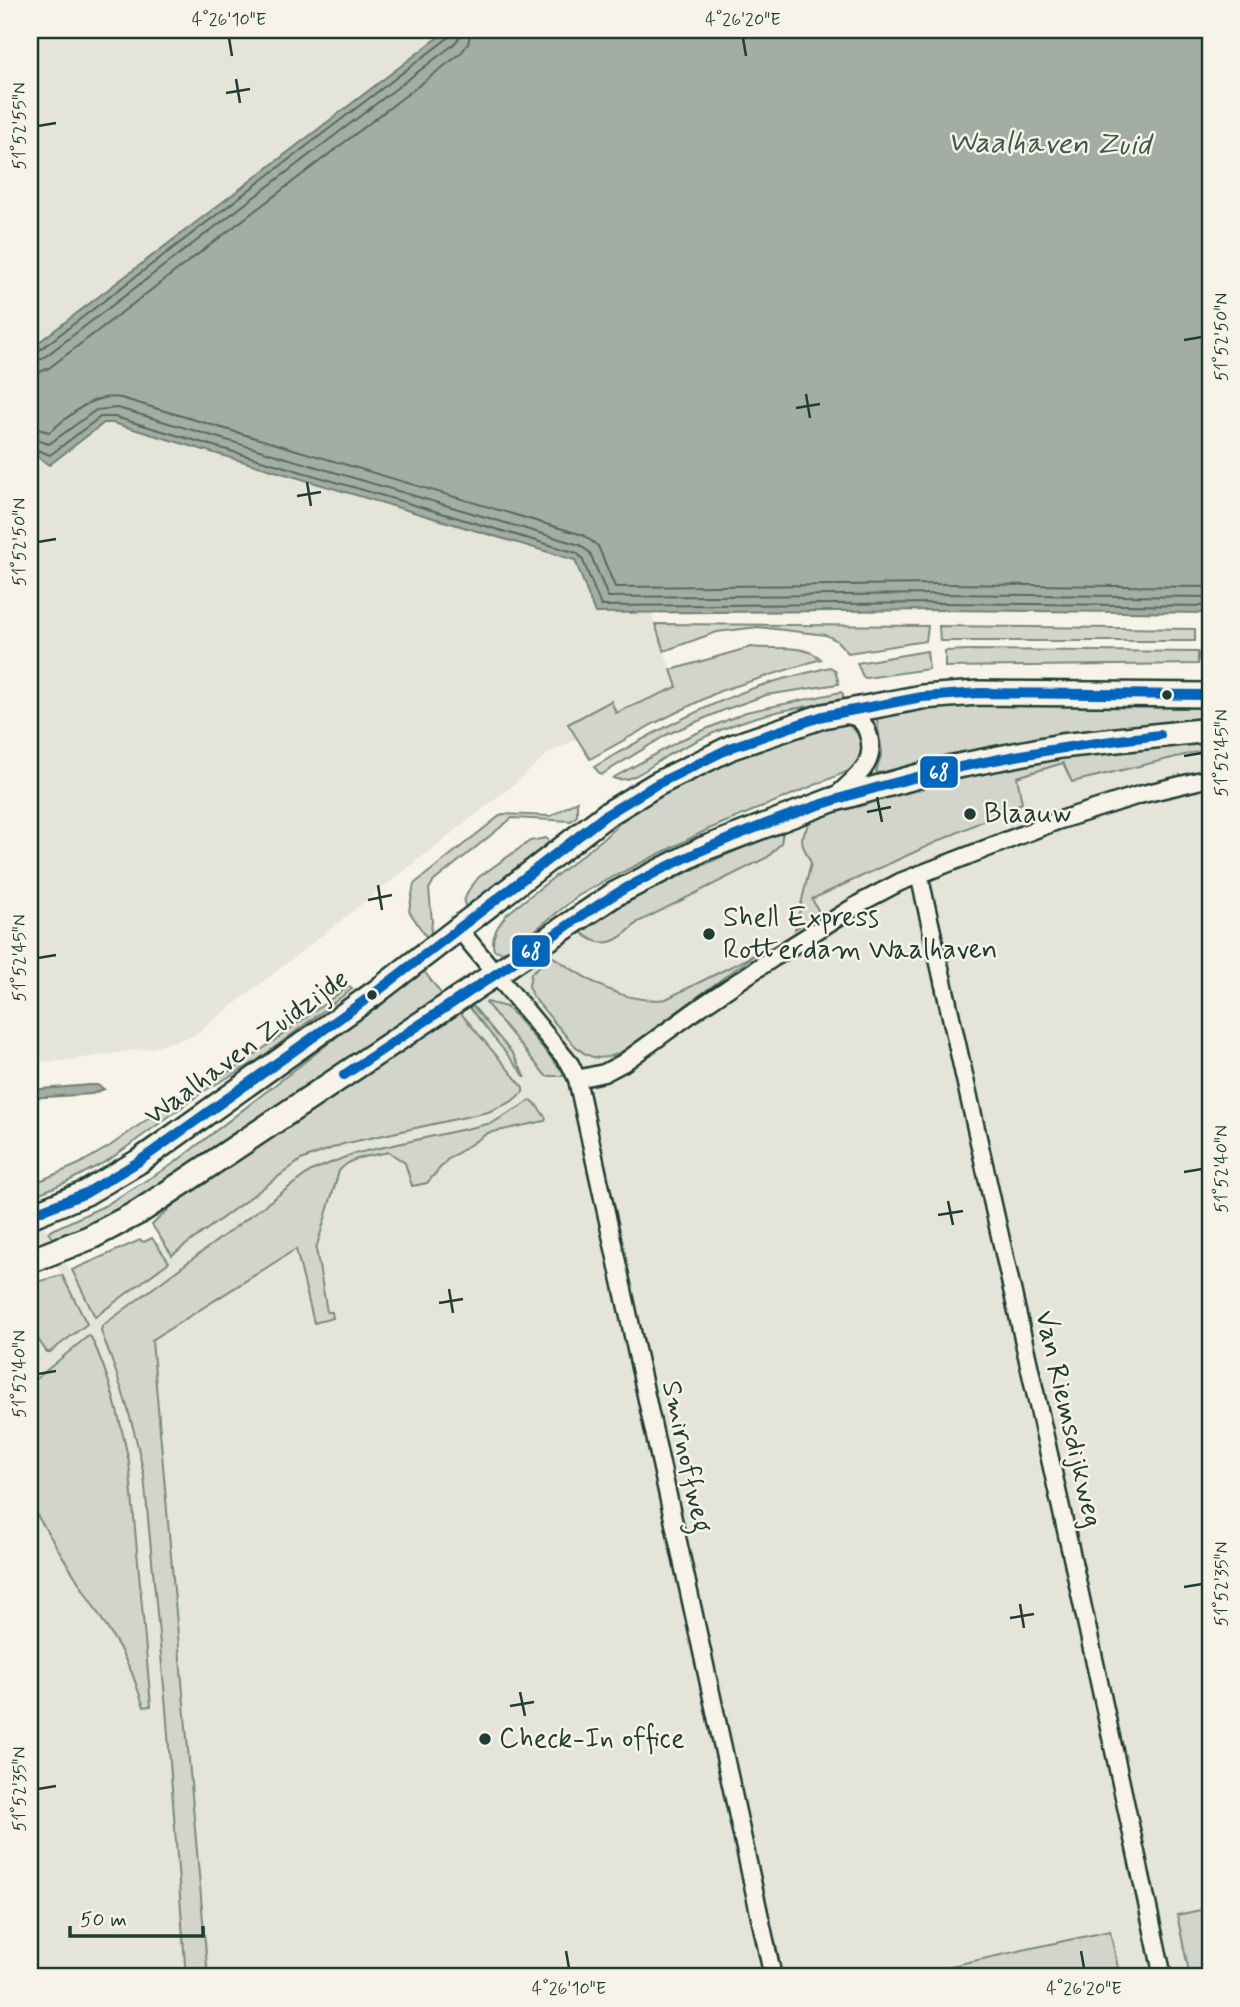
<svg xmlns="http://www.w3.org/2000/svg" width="1240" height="2007" font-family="Mynerve,sans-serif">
<rect width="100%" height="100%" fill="#f7f3e8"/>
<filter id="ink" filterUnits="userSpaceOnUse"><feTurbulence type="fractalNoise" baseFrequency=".0143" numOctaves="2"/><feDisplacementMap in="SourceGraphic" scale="14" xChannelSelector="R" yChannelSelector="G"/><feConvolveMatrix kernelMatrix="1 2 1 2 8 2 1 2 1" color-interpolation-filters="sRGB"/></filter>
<g filter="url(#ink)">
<path fill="#e5e4d9" d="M30 30H502L117 403 652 582 651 613 677 687 549 753 512 786 195 1035 152 1048 62 1061 30 1062Z
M1210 740V1977H30V1337L76 1302 56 1264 30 1226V1202L85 1296 398 1069 473 1006 612 910 667 882 725 854 830 813 1023 763Z"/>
<path fill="#d3d5ca" stroke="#79897f" stroke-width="2" d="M655 624 928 626 926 641 848 653 836 640 826 635 758 627 717 632 664 651Z
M939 626 1195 629V641H940Z
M751 647C774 650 803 643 821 659L720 691 655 723 590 759 568 724 611 701 616 713 677 687 671 670Z
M969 650 1198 652V664L945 667V651Z
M927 651 929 669 866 678 863 677 857 663Z
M830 667 835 670 839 684 766 695 724 710 668 734 601 775 594 767C644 737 694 711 748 690 774 680 803 674 830 667Z
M841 692 843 694V701C817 705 790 708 764 715 732 723 699 739 670 754 655 762 630 786 613 778L683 739 746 712Z
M964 704 1210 705V717C1100 730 990 741 884 774L876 772 882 752 876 715 880 712Z
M840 723C858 726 860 737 863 754L851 770 709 829 603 882 578 896 510 950 502 952 494 950C490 936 499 924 507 914L604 838 642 802 761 744Z
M1210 740V749L1072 782 1063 763 1017 777 1022 803 812 899 820 914 795 929 811 863 803 846 802 838 810 821C936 770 1076 755 1210 740Z
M577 801V816L571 821 512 818 433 882 429 889 432 921 430 939 427 938 409 911 414 884 502 814 551 816Z
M783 832 781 843 768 857 638 922C620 940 603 953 580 931 643 890 713 859 783 832Z
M546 838 553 845 466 910 464 901 468 891 479 877 530 841Z
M756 954 626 1049C594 1068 581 1054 561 1030 551 1018 541 1007 532 995L529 986 531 973 552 956C586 979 624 1005 666 999Z
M423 970 443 996 174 1179 99 1223 54 1241 48 1232 104 1206 173 1164Z
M349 986 352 989 255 1062 204 1091 109 1160 67 1182 30 1197V1185L77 1165 110 1146 163 1108 239 1066Z
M487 1002 506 1007 514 1014 564 1073 563 1076H546L486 1003Z
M473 1006 513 1054 526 1078 470 1008Z
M459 1011 523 1087V1092L511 1102 488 1112 343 1144 301 1160 172 1255 152 1225 175 1203Z
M530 1101 534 1102 546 1118 545 1121 488 1133 447 1160 427 1183 412 1186 405 1163 389 1152C371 1156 351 1156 339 1171L316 1249 327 1312H332L333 1318 314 1323 296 1249 152 1340 208 1977H186L166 1708 144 1476C135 1426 119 1378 101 1331L102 1326 311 1171 353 1154 492 1123Z
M152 1238 169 1262 95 1317 72 1270 140 1240 144 1242Z
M62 1275 87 1324 50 1352H47L30 1328V1284Z
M88 1336 91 1337C110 1376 120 1420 129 1462L151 1706 144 1707 132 1673 119 1647 30 1504V1384Z
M1210 1908V1977H1190L1177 1915Z
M1110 1931 1120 1977H900Z"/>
<path fill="#a4ada3" stroke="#6f8077" stroke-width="2" d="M448 30H1210V613L946 610 595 613 575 560 113 423H104L49 465 30 452V349Z
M90 1085H97L104 1089 92 1094 30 1098V1090Z"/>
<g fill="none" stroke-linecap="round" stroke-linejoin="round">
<path stroke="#546a60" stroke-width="2" d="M30 354 37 352 448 38 451 30
M30 363 42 359 453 45 459 38 460 30
M30 373 40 372 49 368 460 54 468 44 471 30
M30 427 49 432C72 415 90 393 121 398L583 535 598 546 615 587 946 584 1210 587
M30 438 49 444 96 410 118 408 580 545 590 553 608 597 946 594 1210 597
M30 447 50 455 100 417H115L577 553 582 558 601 606 946 603 1210 606"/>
<g stroke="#1f3d34" stroke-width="21">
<path id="street" d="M833 799C855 777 880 764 867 731 862 718 854 715 841 715
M919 874 1072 1557 1163 1977
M458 928 570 1064 577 1079 773 1977
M577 1079 604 1073 623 1063 702 1006 773 958 862 902 900 882 1057 821 1139 795 1210 778"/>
</g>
<g stroke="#1f3d34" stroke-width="28">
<path id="secondary" d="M30 1216 86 1193 138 1162 375 993 606 815 657 784 732 747 823 716 922 697 979 693 1210 695
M30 1261 89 1238 139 1212 615 894 703 849 832 800 948 768 1061 746 1210 730"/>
</g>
<use href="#street" stroke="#f7f3e8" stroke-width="16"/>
<use href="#secondary" stroke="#f7f3e8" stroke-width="23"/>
<g stroke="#f7f3e8" stroke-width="16">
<path id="bus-1" d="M344 1075C406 1034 467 993 529 952 561 931 592 907 626 888 792 797 973 756 1160 735
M30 1215 86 1193 138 1162 375 993 606 815 657 784 732 747 823 716 922 697 979 693 1210 695"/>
</g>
<use href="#bus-1" stroke="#0065bd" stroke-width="10"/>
</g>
</g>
<path fill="none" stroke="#1f3d34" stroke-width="2.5" d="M229 38 232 56M743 38 746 56M236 79 240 103M226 93 250 89M38 126 56 123M1184 340 1202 337M806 394 810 418M796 408 820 404M307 482 311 506M297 496 321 492M38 542 56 539M1184 756 1202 753M877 797 882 822M867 812 891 807M378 885 382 910M368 900 392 895M38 958 56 955M1184 1172 1202 1169M948 1201 953 1225M938 1215 963 1211M449 1289 453 1313M439 1303 463 1299M38 1374 56 1371M1184 1587 1202 1584M1020 1604 1024 1628M1010 1618 1034 1614M520 1692 525 1716M510 1706 534 1702M38 1789 56 1786M566 1951 569 1968M1081 1951 1084 1968"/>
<g fill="#1f3d34" stroke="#f7f3e8" stroke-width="2.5">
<circle cx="1167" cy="695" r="6"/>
<circle cx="970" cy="814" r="7"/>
<circle cx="709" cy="934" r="7"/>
<circle cx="372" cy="995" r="6"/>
<circle cx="485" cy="1739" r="7"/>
</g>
<g text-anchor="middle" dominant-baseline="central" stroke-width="5" stroke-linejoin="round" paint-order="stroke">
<g font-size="28" fill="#1f3d34" stroke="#f7f3e8" text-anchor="start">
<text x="984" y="814">Blaauw</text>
<text x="723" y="918">Shell Express<tspan x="723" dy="32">Rotterdam Waalhaven</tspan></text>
<text x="499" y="1739">Check-In office</text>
</g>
<g font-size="28" fill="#1f3d34" stroke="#f7f3e8">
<text transform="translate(247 1048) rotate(-36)">Waalhaven Zuidzijde</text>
<text transform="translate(1068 1419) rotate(77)">Van Riemsdijkweg</text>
<text transform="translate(686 1457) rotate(78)">Smirnoffweg</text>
</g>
<g font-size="30" font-style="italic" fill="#405950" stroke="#f7f3e8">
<text transform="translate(1049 144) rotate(1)">Waalhaven Zuid</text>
</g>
</g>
<g stroke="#f7f3e8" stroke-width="2.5">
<rect x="919" y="755" width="40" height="34" rx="7" fill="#0065bd"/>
<rect x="511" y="934" width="40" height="34" rx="7" fill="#0065bd"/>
</g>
<g font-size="19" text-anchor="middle" font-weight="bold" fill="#fff">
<text x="939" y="779">68</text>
<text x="531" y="958">68</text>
</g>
<rect width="1240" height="2007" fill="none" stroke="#f7f3e8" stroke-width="77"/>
<path d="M70 1926v10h133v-10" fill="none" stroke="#1f3d34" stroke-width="3.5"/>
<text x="80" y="1926" font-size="21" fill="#1f3d34" stroke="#f7f3e8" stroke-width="5" paint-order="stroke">50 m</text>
<rect x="38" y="38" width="1164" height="1930" fill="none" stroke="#1f3d34" stroke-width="2.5"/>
<g font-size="18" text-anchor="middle" fill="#1f3d34">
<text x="229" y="25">4°26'10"E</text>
<text x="743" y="25">4°26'20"E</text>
<text transform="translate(19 126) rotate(-90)" y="6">51°52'55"N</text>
<text transform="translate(1221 337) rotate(-90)" y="6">51°52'50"N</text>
<text transform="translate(19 542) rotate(-90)" y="6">51°52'50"N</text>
<text transform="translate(1221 753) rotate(-90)" y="6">51°52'45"N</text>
<text transform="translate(19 958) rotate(-90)" y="6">51°52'45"N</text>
<text transform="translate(1221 1169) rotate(-90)" y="6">51°52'40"N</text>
<text transform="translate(19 1374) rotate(-90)" y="6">51°52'40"N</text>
<text transform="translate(1221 1584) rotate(-90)" y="6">51°52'35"N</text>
<text transform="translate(19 1789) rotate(-90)" y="6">51°52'35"N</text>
<text x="569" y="1994">4°26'10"E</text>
<text x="1084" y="1994">4°26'20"E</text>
</g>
</svg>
